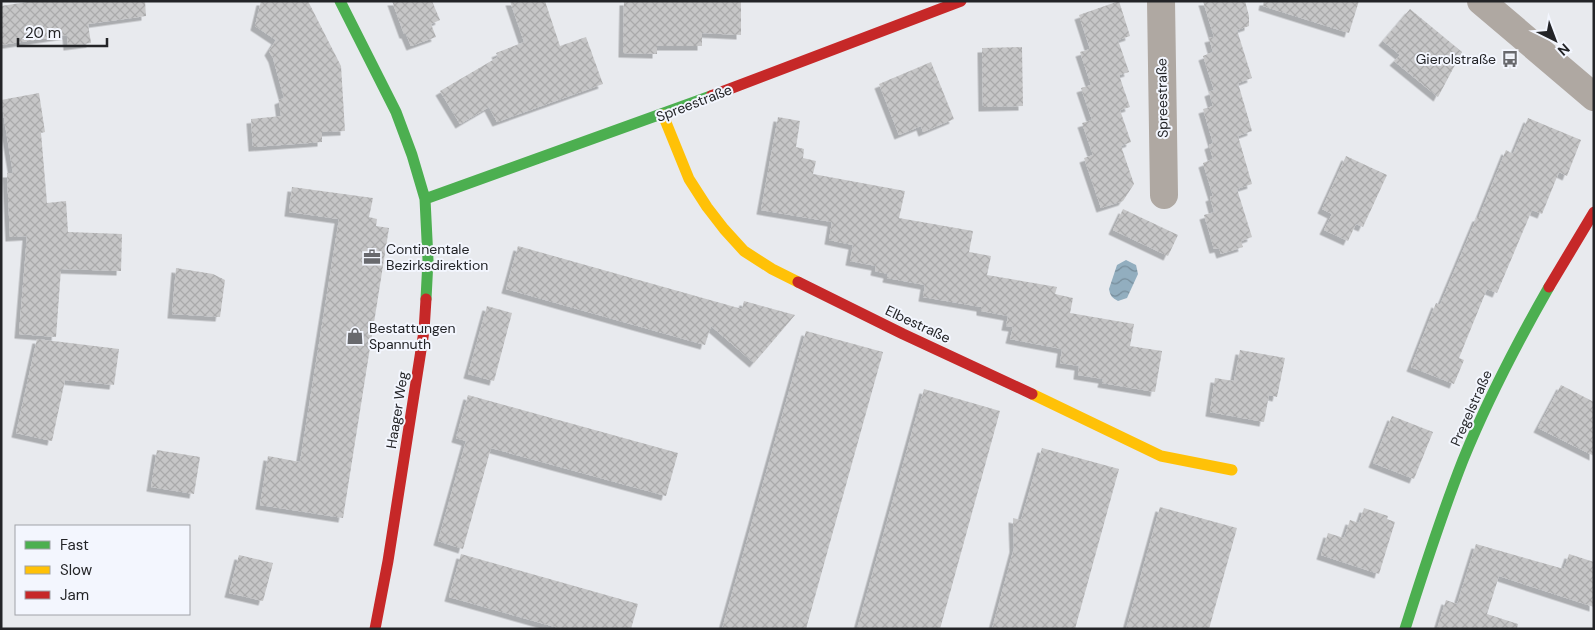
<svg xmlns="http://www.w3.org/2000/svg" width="1595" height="630" font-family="'DM Sans',sans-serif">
<defs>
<pattern id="water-waves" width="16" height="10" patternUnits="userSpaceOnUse" patternTransform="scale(1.25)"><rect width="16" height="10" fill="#92aebf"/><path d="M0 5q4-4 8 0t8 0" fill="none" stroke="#778d9b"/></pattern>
<pattern id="building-cross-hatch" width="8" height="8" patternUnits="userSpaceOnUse" patternTransform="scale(1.25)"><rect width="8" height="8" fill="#c6c6c7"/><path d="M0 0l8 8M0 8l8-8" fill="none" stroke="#aaaaab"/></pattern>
<filter id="shadow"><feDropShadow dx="-4.5" dy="4.5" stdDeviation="0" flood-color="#0004"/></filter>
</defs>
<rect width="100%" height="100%" fill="#e8eaee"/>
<path fill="url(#water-waves)" d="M1126 260 1136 265 1138 274 1127 298 1118 301C1112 298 1110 295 1109 289L1117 265Z"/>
<path fill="url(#building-cross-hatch)" filter="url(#shadow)" d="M34 1H145L146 16 88 24 91 43 68 46 67 35 1 45V6Z
M261 1H308L341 66 345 131 322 132V142L253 147 251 119 281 116 279 100 284 98 273 58 269 51 276 40 255 26Z
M392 1H432L440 20 431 24 436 37 411 46 406 34H404Z
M510 1H545L560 46 586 37 603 84 497 122 489 107 460 124 440 91 498 57 496 53 524 42Z
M624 1H741V35L702 33V46H657V54L623 53Z
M1119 1 1130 36 1118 40 1129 72 1119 75 1130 107 1120 110 1131 142 1121 146 1134 184 1123 201 1101 208 1084 158 1093 155 1082 123 1092 120 1081 88 1091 85 1080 52 1090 49 1079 15Z
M1203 1H1245L1249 16V26L1237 30 1252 78 1238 83 1252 131 1238 136 1252 184 1237 189 1252 237 1241 241 1243 247 1221 254 1219 248 1214 249 1204 215 1214 212 1210 197 1213 196 1203 163 1213 159 1209 145 1213 143 1203 109 1213 106 1209 92 1214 90 1203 56 1213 52 1209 38 1214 37Z
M1264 1H1359L1349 33 1263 6Z
M1410 9 1462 52 1438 97 1394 61 1400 55 1383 41Z
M1022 47 1023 106 983 107 982 48Z
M931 62 954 119 923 132 921 126 899 135 879 84Z
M39 93 45 132 41 133 47 203 66 201 68 232 122 234 121 271 61 269 56 337 19 334 27 236 10 237 7 173H13L1 100Z
M778 117 800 121 796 147 804 149 803 158 816 161 813 174 905 191 899 218 973 231 969 252 991 256 987 275 1057 287 1055 294 1073 298 1070 313 1134 324 1130 346 1162 351 1155 392 1102 383 1103 379 1078 375 1079 366 1060 363 1062 349 1010 339 1013 327 1006 326 1008 316 981 311V307L923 297 925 285 887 278 888 274 875 271 876 266 850 261 853 245 829 240 832 222 761 210Z
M1528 118 1581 140 1567 176 1559 172 1542 214 1532 210 1497 293 1487 289 1459 358 1464 360 1454 384 1411 367 1436 303 1440 305 1477 217H1479L1506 150 1513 154Z
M1346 156 1387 175 1363 227 1356 224 1348 241 1324 230 1332 214 1322 209Z
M292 187 373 198 369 217 377 219 376 226 389 228 343 518 260 505 268 456 300 462 339 219 289 212Z
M1123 209 1178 235 1168 256 1113 230Z
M518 246 742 309 744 301 795 315 754 363 711 326 705 345 506 289Z
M176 268 213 274 225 280 220 317 172 314Z
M487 306 512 313 494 381 468 374Z
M806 331 883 352 829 546 806 629H722Z
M37 339 119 349 114 385 65 380 52 441 16 433Z
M1240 350 1285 358 1277 397 1269 395 1264 422 1210 412 1215 378 1234 381Z
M1561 385 1594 402V456L1538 428Z
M924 389 1000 411 953 582 940 629H857Z
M468 395 678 453 666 496 491 448 463 549 438 541 466 441 456 438Z
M1392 416 1433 432 1414 479 1373 463Z
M1042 448 1119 469 1075 629H992L1014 548 1013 518 1021 520Z
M157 450 200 457 194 494 151 487Z
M1160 507 1237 528 1209 629H1126Z
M1364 508 1388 516 1387 519 1395 522 1379 574 1321 555 1328 533 1344 538 1350 520 1359 523Z
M1476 544 1564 569 1569 554 1594 562V607L1499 576 1487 614 1518 624 1517 629H1437L1446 600 1457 604Z
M461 554 638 604 631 629H562L449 597Z
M239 555 273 563 263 601 229 593Z"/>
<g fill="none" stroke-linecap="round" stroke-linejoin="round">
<path stroke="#afa8a2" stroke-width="28" d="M1161 1 1164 195
M1481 1 1594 97"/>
<path stroke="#4caf50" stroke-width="11" d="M340 1 396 112 412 155 425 199 428 260 426 299
M425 199 711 96
M1405 629C1423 572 1441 516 1463 460 1487 401 1517 343 1549 287"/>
<path stroke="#ffc107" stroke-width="11" d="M663 115 689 179 707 207 724 229 744 251 772 269 798 282
M1032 394 1161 456 1232 470"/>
<path stroke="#c62828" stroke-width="11" d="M711 96 961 1
M798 282 903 334 1032 394
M1549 287 1594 212
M375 629 388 561 424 331 426 299"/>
</g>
<defs>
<g id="bus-bare" transform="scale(1.35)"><path d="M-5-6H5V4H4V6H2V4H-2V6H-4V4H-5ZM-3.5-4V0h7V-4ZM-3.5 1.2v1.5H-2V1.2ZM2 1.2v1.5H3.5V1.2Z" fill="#68696d" stroke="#f3f6fe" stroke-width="2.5" paint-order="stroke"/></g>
<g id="office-bare" transform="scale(1.35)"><path d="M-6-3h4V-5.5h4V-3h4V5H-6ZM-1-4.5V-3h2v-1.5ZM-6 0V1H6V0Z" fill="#68696d" stroke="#f3f6fe" stroke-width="2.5" paint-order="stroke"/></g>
<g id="shop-bare" transform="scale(1.35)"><path d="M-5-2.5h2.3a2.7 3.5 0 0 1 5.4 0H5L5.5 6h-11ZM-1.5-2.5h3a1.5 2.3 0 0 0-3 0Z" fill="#68696d" stroke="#f3f6fe" stroke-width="2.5" paint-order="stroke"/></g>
</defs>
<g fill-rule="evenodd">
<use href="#bus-bare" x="1510" y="59"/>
<use href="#office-bare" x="372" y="257"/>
<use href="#shop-bare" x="355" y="336"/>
</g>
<g text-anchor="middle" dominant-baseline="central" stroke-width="4" stroke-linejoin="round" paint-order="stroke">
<g font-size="14" fill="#232427" stroke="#f3f6fe" text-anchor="start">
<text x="1496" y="59" text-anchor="end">Gierolstraße</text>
<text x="386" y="249">Continentale<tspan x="386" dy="16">Bezirksdirektion</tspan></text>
<text x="369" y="328">Bestattungen<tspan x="369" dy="16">Spannuth</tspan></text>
</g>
<g font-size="14" fill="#232427" stroke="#f3f6fe">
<text transform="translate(1162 98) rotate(-91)">Spreestraße</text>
<text transform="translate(694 103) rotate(-21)">Spreestraße</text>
<text transform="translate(918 324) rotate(25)">Elbestraße</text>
<text transform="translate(1471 408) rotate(-66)">Pregelstraße</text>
<text transform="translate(397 410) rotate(-81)">Haager Weg</text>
</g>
</g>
<rect width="1595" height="630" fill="none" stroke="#232427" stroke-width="5"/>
<rect x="15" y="525" width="175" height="90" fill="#f3f6fe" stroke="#a0a2a8"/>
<rect x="25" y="541" width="25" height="8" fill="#4caf50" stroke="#a0a2a8"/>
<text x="60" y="550" font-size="15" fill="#232427">Fast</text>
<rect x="25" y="566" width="25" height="8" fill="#ffc107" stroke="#a0a2a8"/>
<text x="60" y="575" font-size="15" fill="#232427">Slow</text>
<rect x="25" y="591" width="25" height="8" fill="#c62828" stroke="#a0a2a8"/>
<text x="60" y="600" font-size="15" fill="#232427">Jam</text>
<g transform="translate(1555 40) rotate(138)" stroke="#f3f6fe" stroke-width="4" paint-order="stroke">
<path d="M0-4L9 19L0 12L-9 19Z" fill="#232427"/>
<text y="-8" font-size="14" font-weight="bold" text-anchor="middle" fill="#232427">N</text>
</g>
<path d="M18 38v8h89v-8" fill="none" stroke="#232427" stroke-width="2.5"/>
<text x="25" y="38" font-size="15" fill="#232427" stroke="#f3f6fe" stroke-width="4" paint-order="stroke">20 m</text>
</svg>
